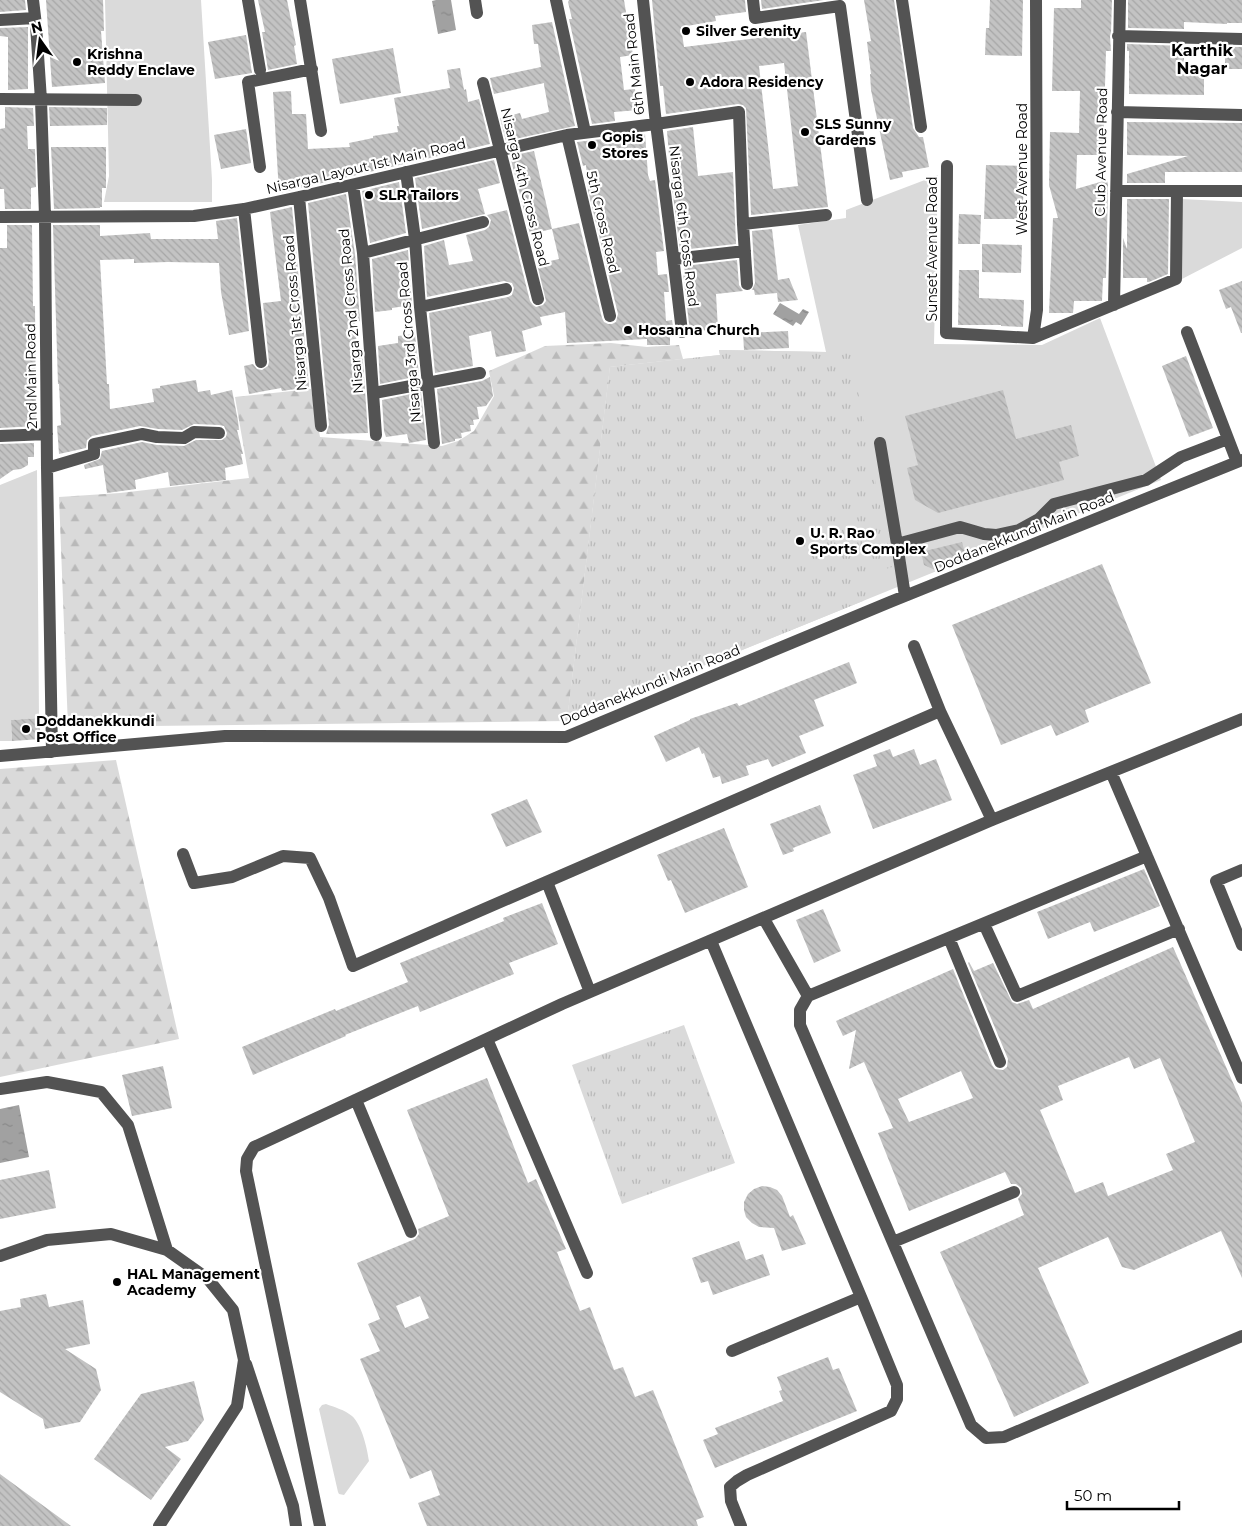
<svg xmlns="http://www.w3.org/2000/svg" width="1242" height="1526" font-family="Montserrat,sans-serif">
<defs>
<pattern id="forest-firs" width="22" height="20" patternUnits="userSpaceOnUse" patternTransform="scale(1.25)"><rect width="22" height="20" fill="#dadada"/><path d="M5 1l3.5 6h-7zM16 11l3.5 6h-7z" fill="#b9b9b9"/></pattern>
<pattern id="park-tufts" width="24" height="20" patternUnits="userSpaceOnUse" patternTransform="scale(1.25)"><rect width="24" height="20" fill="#dadada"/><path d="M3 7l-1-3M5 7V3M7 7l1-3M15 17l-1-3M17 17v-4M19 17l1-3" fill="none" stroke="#b9b9b9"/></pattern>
<pattern id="water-ripples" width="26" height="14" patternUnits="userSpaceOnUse" patternTransform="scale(1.25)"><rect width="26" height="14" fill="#a1a1a1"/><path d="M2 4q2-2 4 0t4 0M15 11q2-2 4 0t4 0" fill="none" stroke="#898989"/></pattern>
<pattern id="building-back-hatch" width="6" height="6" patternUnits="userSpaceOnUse" patternTransform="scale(1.25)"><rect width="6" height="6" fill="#c3c3c3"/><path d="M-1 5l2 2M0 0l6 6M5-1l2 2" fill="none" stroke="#a6a6a6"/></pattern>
</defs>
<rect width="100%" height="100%" fill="#fff"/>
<path fill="#dadada" d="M105 0H201L212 180V202H104L109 176Z
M938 175 934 344 1042 345 1100 318 1161 480 567 721 610 367 720 355 719 350 826 352 798 225 846 218V210Z
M1181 199 1242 202V248L1180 280Z
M37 470 39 718 11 720 12 741H0V485Z
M326 1404C334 1407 345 1410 352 1416 362 1425 367 1448 369 1461L344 1495 339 1494 338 1492 319 1409 322 1405Z"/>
<path fill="url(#forest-firs)" d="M611 343 647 347 679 345 683 359 610 367 567 721 68 727 59 497 120 493 249 478 235 397 311 389 320 437 442 446 458 441 474 431 494 396 489 371 545 346Z
M116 760 179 1039 0 1077V769Z"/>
<path fill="url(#park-tufts)" d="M719 350 827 352 850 350 892 567 867 575 869 585 863 601 567 721 610 367 720 355Z
M684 1025 735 1163 622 1204 572 1065Z"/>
<path fill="url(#water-ripples)" d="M436 0H451L456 30 438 34 432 1Z
M780 303 799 314 803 309 809 312 801 325 796 322 793 326 773 314Z
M19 1105 29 1157 0 1163V1109Z"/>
<path fill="url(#building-back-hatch)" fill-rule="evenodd" d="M0 0H25L26 10 0 12Z
M46 0H103L104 31H101L105 83 52 87Z
M258 0H287L296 45 294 46 297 64 268 70 262 32H265Z
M569 0H624L633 55 620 57 624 90 635 89 638 110 614 112 615 121 592 124 569 19H572L568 2Z
M652 0H745L746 12 715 16 716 21 681 27 684 47 806 32 828 207 751 215 746 108 743 105 738 104 666 114 663 86H660ZM784 63 798 186 773 189 759 66Z
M761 0H824L762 9Z
M864 0H894L913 128 919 137H923L929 167 902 172 903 177 890 180 871 90 870 74H871L867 42 871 41Z
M990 0H1023L1022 56 985 55 986 28H989Z
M1081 0H1112L1111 32 1110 36 1111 51H1106L1103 155H1077L1076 189 1107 180 1108 185 1106 278H1103L1102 301H1074L1073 313H1049L1053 218H1058L1049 185 1050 132 1079 133 1080 91H1052L1054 8H1081Z
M1128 0H1242V23H1227V24L1184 22V29L1128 28Z
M552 22 575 126 506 141 500 118 520 113 522 119 549 112 544 85V83L494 94 490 78 541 67 538 44H534L532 25Z
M28 27V89L8 90V37L0 36V28Z
M246 35 252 73 215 79 208 42Z
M1127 44 1184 46V73H1204V95L1129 94V51H1127Z
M1225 47H1242V69H1225Z
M393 48 401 93 340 104 332 59Z
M460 68 464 90 466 89 468 102 479 99 490 144 279 193 273 92 291 91 292 114H306L308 149 350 147 349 143 373 138V136L398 132 397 126H399L394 98 450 88 447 70Z
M5 107 33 108 34 126H27L28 149H35L36 187 31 188V209H5L4 189H0V129L5 128Z
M49 107 107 108V125L52 126H50Z
M1127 122 1242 123V172H1165V183H1127V174L1188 156 1127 155Z
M693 127 698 176 733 172 736 244 680 250 671 179 667 131Z
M246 129 251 163 221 169 214 135Z
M645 134 648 175 650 181 655 180 664 251 656 252 658 275 667 274 669 292H664L666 321 672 320 674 333H670V345H647V339L567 343 565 312 540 317 542 325 522 331 526 351 496 357 491 331 469 336 473 366 435 373 429 313 508 297 512 295 514 288 512 283 504 281 427 297 424 246 444 240 449 265 473 261 466 235 485 230 489 227 491 220 487 215 507 210 530 301 533 305 536 307 543 305 546 301 537 264 559 259 552 229 579 223 602 318 604 322 608 324H612L616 322 618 314 588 190 586 165 583 166 577 142Z
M51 147H106V188H102V207H100V208L54 209Z
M534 151 552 229 530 234 510 156Z
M494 160 500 183 478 189 485 214 422 229 415 178Z
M986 165 1025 166 1022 219H984Z
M399 182 406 233 370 243 362 191Z
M346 194 355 254 360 321 355 322 357 349 362 348 368 433 326 434 329 425 308 203Z
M1127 199H1169L1168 274 1149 282H1147V278H1123V238L1127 249Z
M292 207 309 387 282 391 281 388 249 394 244 366 253 364 257 369 262 370 268 366 269 362 263 303 281 301 270 212Z
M959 214 981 215 980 244H958Z
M237 218 249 331 229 335 221 292 219 263 168 262 134 263V259L100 260 107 384H109L110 409 154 402 152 389 160 388V386L196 380 198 392 210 390 211 395 232 390 238 421 239 430H237L243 454H241L243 464 225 468 226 480 170 486 168 472 135 480 136 489 107 493 103 465 85 469 84 465 100 459 102 451 142 442 157 445 184 446 196 440H222L226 437 227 433 224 426 219 425 194 424 182 430 158 429 140 426 92 436 87 440 86 448 59 454 57 426 61 425 59 384H58L53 225H100V236L150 233 151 239H218L216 221Z
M7 225H32L33 306H35L36 426 0 428V248H7Z
M772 229 778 280 789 278 798 300 778 302 777 293 755 295 754 290H752L755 283 752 231Z
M982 244 1022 245 1021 273 982 272Z
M408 250 412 305 392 308V310L375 312 372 259Z
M737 260 739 285 743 291 716 294 718 329 690 332 683 273H685L684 266Z
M959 270H979V298L1024 300 1023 327 1001 326V325H958Z
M1242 281V333H1241L1231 307 1226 309 1219 290Z
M788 331 789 348 744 350 743 333Z
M415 334 419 376 380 384 378 346 398 343V336Z
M1186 356 1213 428 1189 437 1162 366Z
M490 377 493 396 486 406 477 407 479 419 473 420 474 425H470L471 431 461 433 462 438 455 439V441L442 444 437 389 482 381Z
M1003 390 1016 439 1071 425 1079 456 1059 462 1064 480 938 513 915 500 907 468 918 465 905 416Z
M421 392 426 440 409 443 407 434 386 437 384 431 382 400Z
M34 443V457H28V465L21 469 13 470 0 479V444Z
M962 542 965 553 957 555 960 564 935 570 924 565 921 552Z
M1102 564 1151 683 1085 710 1089 722 1056 736 1051 725 1001 745 952 625Z
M849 662 857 683 814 700 824 726 799 736 806 753 772 767 768 759 746 766 749 775 722 784 720 776 713 778 704 753 702 754 699 747 666 762 654 736 690 720V719L737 703 739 706Z
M39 718 41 739 12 741 11 720Z
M890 749 893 757 914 749 920 765 936 759 952 800 873 829 853 775 877 766 873 755Z
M527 799 542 832 506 847 491 814Z
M820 805 831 833 793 848 794 851 783 855 770 824Z
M724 828 748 887 685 913 671 880 668 881 657 855Z
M1144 869 1160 906 1094 932 1090 922 1048 939 1037 912Z
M542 903 558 944 509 963 514 974 420 1012 418 1006 345 1035 346 1036 253 1075 242 1047 335 1009 336 1011 408 982 400 963 504 921 503 918Z
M823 909 841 951 814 963 796 920Z
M1173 947 1242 1103V1278L1221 1231 1134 1270 1122 1267 1108 1237 1038 1268 1089 1383 1014 1417 940 1252 1024 1215 1018 1199 1022 1194 1021 1188 1016 1184H1011L1005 1172 909 1211 878 1133 893 1128 864 1062 849 1069 856 1030 843 1036 836 1021 953 969 992 1065 995 1069 1003 1070 1007 1067 1008 1059 968 963 969 962 974 971 993 963 1012 1002 1017 1004 1029 1000 1033 1009ZM1129 1057 1134 1069 1160 1058 1195 1142 1166 1154 1173 1170 1108 1196 1103 1182 1075 1193 1040 1110 1063 1100 1058 1086ZM961 1071 973 1098 909 1122 898 1099Z
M163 1066 172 1108 132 1116 122 1075Z
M487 1078 528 1183 536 1179 566 1249 557 1252 580 1311 590 1307 614 1370 623 1367 635 1397 653 1390 704 1517 696 1520 698 1526H427L418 1503 440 1495 431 1470 410 1479 360 1359 380 1351 368 1324 380 1319 357 1263 415 1239 419 1234 418 1229 449 1216 407 1110ZM420 1296 429 1318 405 1328 396 1306Z
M49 1170 56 1208 0 1219V1180Z
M762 1186 770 1187 777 1190 782 1196 790 1217 793 1215 806 1244 782 1251 774 1228 759 1227 752 1223 746 1217 744 1210V1202L748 1194 754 1189Z
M739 1241 746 1260 763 1254 770 1275 713 1295 708 1281 701 1283 692 1258Z
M46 1294 49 1307 83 1300 90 1344 65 1349 96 1369 101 1390 80 1422 45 1429 43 1419 0 1392V1311L21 1307 20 1299Z
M828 1357 833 1370 839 1368 857 1411 715 1468 703 1440 718 1434 715 1428 783 1401 779 1391 782 1390 777 1377Z
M194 1381 204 1420 188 1441 165 1447 181 1459 151 1500 94 1459 141 1394Z
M0 1474 71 1526H0Z"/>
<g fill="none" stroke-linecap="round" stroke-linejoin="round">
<path stroke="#535353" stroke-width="12" d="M33 0 36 25 41 100 45 216 47 468 52 752
M248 0 260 70
M300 0 321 131
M475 0 477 13
M556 0 585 132
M643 0 656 124 670 231 682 332
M753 0 755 18 840 6 867 200
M902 0 921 127
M0 20 35 18
M1118 36 1242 39
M483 83 538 299
M0 99 136 100
M1117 112 1242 115
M567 135 610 316
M947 166 946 333 1033 338 1176 279 1177 191
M260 167 248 82 312 69
M406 172 415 239 420 307 434 443
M353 185 363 253 376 435
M1116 191H1242
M299 197 321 426
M244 209 261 362
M0 217 194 216 244 209 299 197 567 135 656 124 739 112 743 224 826 215
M743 224 747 284
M363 253 483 222
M674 259 745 251
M1114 305 1120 0
M420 307 506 289
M1187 332 1237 462
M1033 338 1037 310 1036 0
M374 393 480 373
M0 436 47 434
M880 443 897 544 960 527 984 534 996 535 1019 530 1039 519 1054 504 1146 480 1181 457 1228 439
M47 468 94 454V444L142 434 157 437 184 438 194 432 219 433
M897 544 905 596
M914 646 940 711
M0 756 225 736 566 737 890 602 1242 460
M1111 772 1242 1078
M183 854 194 883 232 877 283 856 310 858 329 898 353 966 940 711 992 820
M1147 856 808 996 800 1010V1025L971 1425 986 1438 1004 1437 1242 1336
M1242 870 1216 881 1242 945
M547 882 590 992
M764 919 808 996
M984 924 1017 996 1179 929
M949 938 1000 1062
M711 941 861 1297 732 1351
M487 1039 587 1273
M0 1089 47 1082 101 1092 128 1125 167 1250
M356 1100 411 1232
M893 1242 1014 1192
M0 1256 47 1240 111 1234 167 1250 208 1279 233 1310 244 1360 237 1406 159 1526
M246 1364 293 1506 296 1526
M320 1526 246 1171 247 1159 254 1147 562 1004 992 820 1242 719
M741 1526 731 1501 730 1487 737 1481 747 1475 891 1411 897 1399V1385L861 1297"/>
</g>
<g fill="#000" stroke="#fff" stroke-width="2">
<circle cx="686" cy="31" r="5"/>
<circle cx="77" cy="62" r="5"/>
<circle cx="690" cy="82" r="5"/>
<circle cx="805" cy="132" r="5"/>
<circle cx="592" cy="145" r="5"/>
<circle cx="369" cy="195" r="5"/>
<circle cx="628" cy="330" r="5"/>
<circle cx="800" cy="541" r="5"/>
<circle cx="26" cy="729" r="5"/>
<circle cx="117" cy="1282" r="5"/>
</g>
<g text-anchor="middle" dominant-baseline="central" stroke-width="4.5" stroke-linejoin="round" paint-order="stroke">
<g font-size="14" font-weight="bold" fill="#000" stroke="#fff" text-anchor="start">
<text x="696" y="31">Silver Serenity</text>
<text x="87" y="54">Krishna<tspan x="87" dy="16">Reddy Enclave</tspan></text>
<text x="700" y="82">Adora Residency</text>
<text x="815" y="124">SLS Sunny<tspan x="815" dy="16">Gardens</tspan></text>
<text x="602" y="137">Gopis<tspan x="602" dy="16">Stores</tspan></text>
<text x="379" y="195">SLR Tailors</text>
<text x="638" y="330">Hosanna Church</text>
<text x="810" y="533">U. R. Rao<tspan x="810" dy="16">Sports Complex</tspan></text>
<text x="36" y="721">Doddanekkundi<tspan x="36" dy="16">Post Office</tspan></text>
<text x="127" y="1274">HAL Management<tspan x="127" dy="16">Academy</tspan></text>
</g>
<g font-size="14" fill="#000" stroke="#fff">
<text transform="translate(634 64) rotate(-96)">6th Main Road</text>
<text transform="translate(1101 152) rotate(-89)">Club Avenue Road</text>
<text transform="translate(366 166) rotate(-13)">Nisarga Layout 1st Main Road</text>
<text transform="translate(1022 169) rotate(-90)">West Avenue Road</text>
<text transform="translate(525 187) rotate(76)">Nisarga 4th Cross Road</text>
<text transform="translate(603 222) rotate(77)">5th Cross Road</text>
<text transform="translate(684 226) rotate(83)">Nisarga 6th Cross Road</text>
<text transform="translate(932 249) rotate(-90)">Sunset Avenue Road</text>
<text transform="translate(351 311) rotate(-95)">Nisarga 2nd Cross Road</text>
<text transform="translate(295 313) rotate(-95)">Nisarga 1st Cross Road</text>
<text transform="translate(409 342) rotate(-95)">Nisarga 3rd Cross Road</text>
<text transform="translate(31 376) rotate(-91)">2nd Main Road</text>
<text transform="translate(1024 532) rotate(-22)">Doddanekkundi Main Road</text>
<text transform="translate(650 685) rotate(-22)">Doddanekkundi Main Road</text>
</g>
<g font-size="16" font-weight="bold" fill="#000" stroke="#fff">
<text x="1202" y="50">Karthik<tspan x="1202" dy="18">Nagar</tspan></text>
</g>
</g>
<g transform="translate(40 40) rotate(346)" stroke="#ffffff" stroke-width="4" paint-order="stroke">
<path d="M0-4L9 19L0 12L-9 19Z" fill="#000000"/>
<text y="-8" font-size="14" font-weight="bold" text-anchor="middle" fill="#000000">N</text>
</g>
<path d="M1067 1501v8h112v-8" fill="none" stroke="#000000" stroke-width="2.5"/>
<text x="1074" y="1501" font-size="15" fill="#000000" stroke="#ffffff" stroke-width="4" paint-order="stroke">50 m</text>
</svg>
